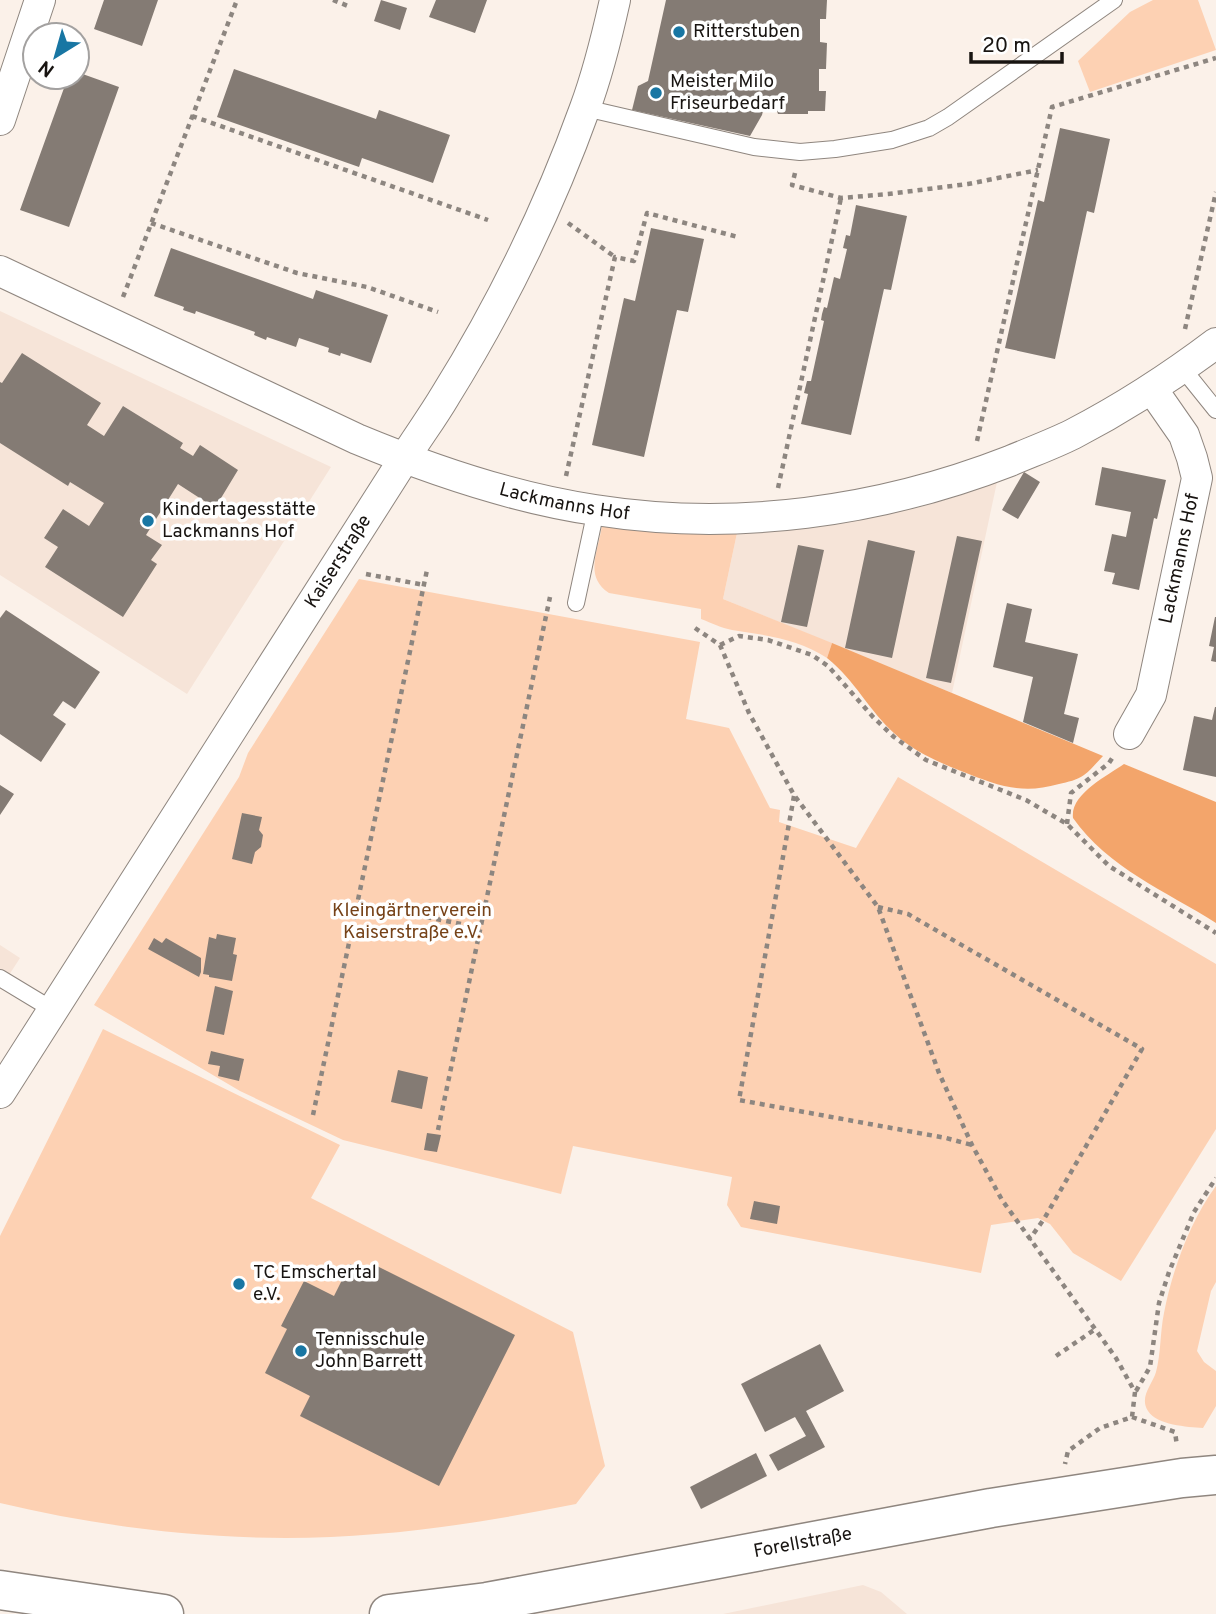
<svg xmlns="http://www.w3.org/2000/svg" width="1216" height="1614" font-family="Overpass,sans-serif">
<rect width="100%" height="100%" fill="#fbf1e9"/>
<path fill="#f6e4d8" d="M0 311 331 467 187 694 0 575Z
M997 482 952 693 723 599 737 533 812 528 863 519 917 508 964 494Z
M0 945 20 958 0 989Z
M863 1585 881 1592 907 1614H723Z"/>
<path fill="#fdd1b3" d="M1153 0H1198L1216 50 1090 92 1078 61 1130 12Z
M602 525 737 533 723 599 832 643 827 658C799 639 765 635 732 630 721 628 712 623 701 619V609L609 593C583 576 599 550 602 525Z
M359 579 700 642 686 719 729 728 770 808 780 810 779 822 856 848 898 777 1216 964V1129L1121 1281 1073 1253 1050 1224 1038 1218 991 1225 981 1273 741 1227 727 1205 732 1177 573 1146 561 1194 343 1140 240 1091 94 1005 239 777 248 753Z
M103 1029 340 1145 311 1198 573 1332 605 1466 576 1504C510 1517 443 1529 376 1534 250 1545 123 1532 0 1503V1236Z
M1216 1186V1282L1211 1291 1197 1351 1204 1362 1216 1371V1406L1203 1428C1187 1427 1157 1425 1148 1411 1139 1397 1152 1385 1156 1372 1161 1354 1160 1332 1164 1313 1172 1271 1190 1221 1216 1186Z"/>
<path fill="#f3a56b" d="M832 643 1103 756C1097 762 1091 770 1084 775 1077 780 1068 782 1059 784 1021 795 996 785 961 771 938 762 913 751 895 734 869 711 855 680 827 658Z
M1124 764 1216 802V923C1166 891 1108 868 1073 818 1070 794 1107 776 1124 764Z"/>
<path fill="#847b74" d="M104 0H158L142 46 94 29Z
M381 0 407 8 400 30 374 21Z
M436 0H487L475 33 429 17Z
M666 0H827L826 19H820V42L827 43 826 69H819V91H826L825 111H808V114H778L777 111H763L762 115 750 136 632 110 638 86 648 81Z
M234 69 376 119 379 110 450 135 433 183 362 158 359 167 217 117Z
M77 72 119 87 69 227 20 210 68 77H77Z
M1060 128 1110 139 1094 213 1087 211 1055 359 1005 348 1038 200 1044 202Z
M856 205 907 216 891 290 884 289 851 435 801 424 808 394 804 393 807 381H811L824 321 821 320 822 314 824 307 827 308 834 277 840 279 847 249 843 248 846 235 850 236Z
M651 228 704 239 688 312 677 310 644 457 592 445 624 298 635 301Z
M171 248 313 299 316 290 388 315 371 363 341 353 340 356 328 352 329 348 299 338 296 347 267 337 266 340 254 335 255 332 196 311 195 314 183 310 184 307 154 296Z
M22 353 101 403 87 425 104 436 123 406 183 443 180 448 193 456 200 445 238 470 215 508 178 484 146 535 162 545 151 560 157 564 123 617 45 567 58 547 44 538 63 509 89 526 104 503 70 482 68 486 0 443V382L2 383Z
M1102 467 1166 480 1157 519 1154 518 1139 590 1112 584 1115 573 1104 571 1112 534 1126 537 1131 512 1095 505Z
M1024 472 1040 482 1018 519 1002 510Z
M957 536 982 541 951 683 926 678Z
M868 540 915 551 892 658 845 648Z
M798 545 824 550 807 627 781 622Z
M1007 603 1032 609 1025 642 1078 654 1064 714 1079 718 1073 743 1023 722 1033 677 993 667Z
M6 610 100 672 75 709 63 701 53 715 66 724 41 762 0 734V618Z
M1215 617H1216V662L1211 661 1214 647 1209 646Z
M1215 707H1216V777L1183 770 1194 716 1212 720Z
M0 785 14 794 0 815Z
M242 813 262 817 259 830 263 835 261 847 255 852 252 864 232 859Z
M217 934 236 938 233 954 237 955 232 981 209 977V975L203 974 209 937 216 939Z
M154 938 162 943 166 938 201 958V972L199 977 148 949Z
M215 986 233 991 224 1035 206 1031Z
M211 1051 244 1059 239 1081 218 1076 220 1066 208 1064Z
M398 1070 428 1077 422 1109 391 1102Z
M427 1133 441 1135 437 1152 424 1150Z
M754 1201 780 1206 777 1224 750 1219Z
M350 1264 371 1274 375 1265 515 1335 439 1486 300 1416 310 1396 265 1373 287 1329 281 1326 304 1281 334 1296Z
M820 1344 844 1391 806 1411 825 1447 778 1471 769 1455 806 1436 795 1417 765 1432 741 1384Z
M756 1453 767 1476 701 1509 690 1487Z"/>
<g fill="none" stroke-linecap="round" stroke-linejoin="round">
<g stroke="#8f867f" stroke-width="18">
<path id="lane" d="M585 108 754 147 800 152 835 149 892 140 929 128 948 117 1114 0
M1183 369 1216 410
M576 603 596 510
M0 978 53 1010"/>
</g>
<g stroke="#8f867f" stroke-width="32">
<g id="street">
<path d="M0 120 40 0"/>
<path id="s1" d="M0 271 357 439C434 471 513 498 595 510 735 532 879 512 1010 461 1031 452 1053 444 1073 434 1123 408 1171 377 1216 343"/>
<path id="s2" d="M1129 734 1151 695 1197 478 1192 458 1184 435 1152 389"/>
<path id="s3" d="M0 1093 404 459C417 438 432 418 445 396 501 306 549 208 585 108 598 73 607 36 615 0"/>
</g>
</g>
<g stroke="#8f867f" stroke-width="41">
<g id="secondary">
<path d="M0 1590 164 1614"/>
<path id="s4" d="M389 1614 487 1602 991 1508 1182 1478 1216 1475"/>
</g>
</g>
<path stroke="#8d8680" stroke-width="4.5" stroke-dasharray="5 5" stroke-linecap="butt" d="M333 0 348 6
M192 116 488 220
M795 173 792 185 841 198 888 194 968 184 1038 170
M151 223 297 273 367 287 438 312
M568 223 615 257
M123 297 237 0
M1185 329 1216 192
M977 441 1052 107 1216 58
M566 476 615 257 634 261 647 213 738 237
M778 488 841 198
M366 574 424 585
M695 628 720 645 749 713 794 795 878 907 939 1073 972 1145 1002 1200 1116 1358 1135 1392 1132 1417 1100 1428 1068 1451 1065 1464
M720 645 739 636 768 640 812 655 828 666 873 717 894 737 926 760 1026 800 1067 824 1109 866 1216 933
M794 796 739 1100 946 1138 972 1145
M1067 824 1071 793 1109 763 1113 757
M358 903 481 928
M878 907 908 914 1142 1049 1044 1219 1029 1240
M313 1115 427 570
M438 1130 550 597
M1056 1356 1094 1330
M1136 1391 1150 1367 1159 1303 1169 1272 1194 1212 1216 1178
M1132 1417 1175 1432 1177 1446"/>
<use href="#lane" stroke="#fff" stroke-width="16"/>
<use href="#street" stroke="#fff" stroke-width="30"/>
<use href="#secondary" stroke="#fff" stroke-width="38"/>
</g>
<g fill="#1876a3" stroke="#fff" stroke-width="2.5">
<circle cx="679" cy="32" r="7"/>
<circle cx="656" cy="93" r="7"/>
<circle cx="148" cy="521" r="7"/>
<circle cx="239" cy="1284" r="7"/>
<circle cx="301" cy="1351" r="7"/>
</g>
<g text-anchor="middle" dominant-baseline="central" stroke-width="7" stroke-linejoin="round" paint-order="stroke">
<g font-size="19" fill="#181411" stroke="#fff" text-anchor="start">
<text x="693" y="32">Ritterstuben</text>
<text x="670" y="82">Meister Milo<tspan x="670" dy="22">Friseurbedarf</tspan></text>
<text x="162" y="510">Kindertagesstätte<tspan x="162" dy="22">Lackmanns Hof</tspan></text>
<text x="253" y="1273">TC Emschertal<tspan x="253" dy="22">e.V.</tspan></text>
<text x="315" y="1340">Tennisschule<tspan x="315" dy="22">John Barrett</tspan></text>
</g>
<g font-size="19" fill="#181411" stroke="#fff">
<text stroke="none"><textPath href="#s1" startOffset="612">Lackmanns Hof</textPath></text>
<text stroke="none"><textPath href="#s2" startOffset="184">Lackmanns Hof</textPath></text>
<text stroke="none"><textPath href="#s3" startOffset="630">Kaiserstraße</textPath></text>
<text stroke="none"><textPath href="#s4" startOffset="420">Forellstraße</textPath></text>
</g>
<g font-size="19" fill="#764218" stroke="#fff">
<text x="412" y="911">Kleingärtnerverein<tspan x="412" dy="22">Kaiserstraße e.V.</tspan></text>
</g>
</g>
<g transform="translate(56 56) rotate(217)"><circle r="33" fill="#ffffff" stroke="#a3a1a0" stroke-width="2"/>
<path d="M0-5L12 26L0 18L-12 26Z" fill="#1876a3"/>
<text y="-10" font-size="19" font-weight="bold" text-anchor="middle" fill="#181411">N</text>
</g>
<path d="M971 52v10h91v-10" fill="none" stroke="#181411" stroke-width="3.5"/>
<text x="982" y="52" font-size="21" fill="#181411" stroke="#ffffff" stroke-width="5" paint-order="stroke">20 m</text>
</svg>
